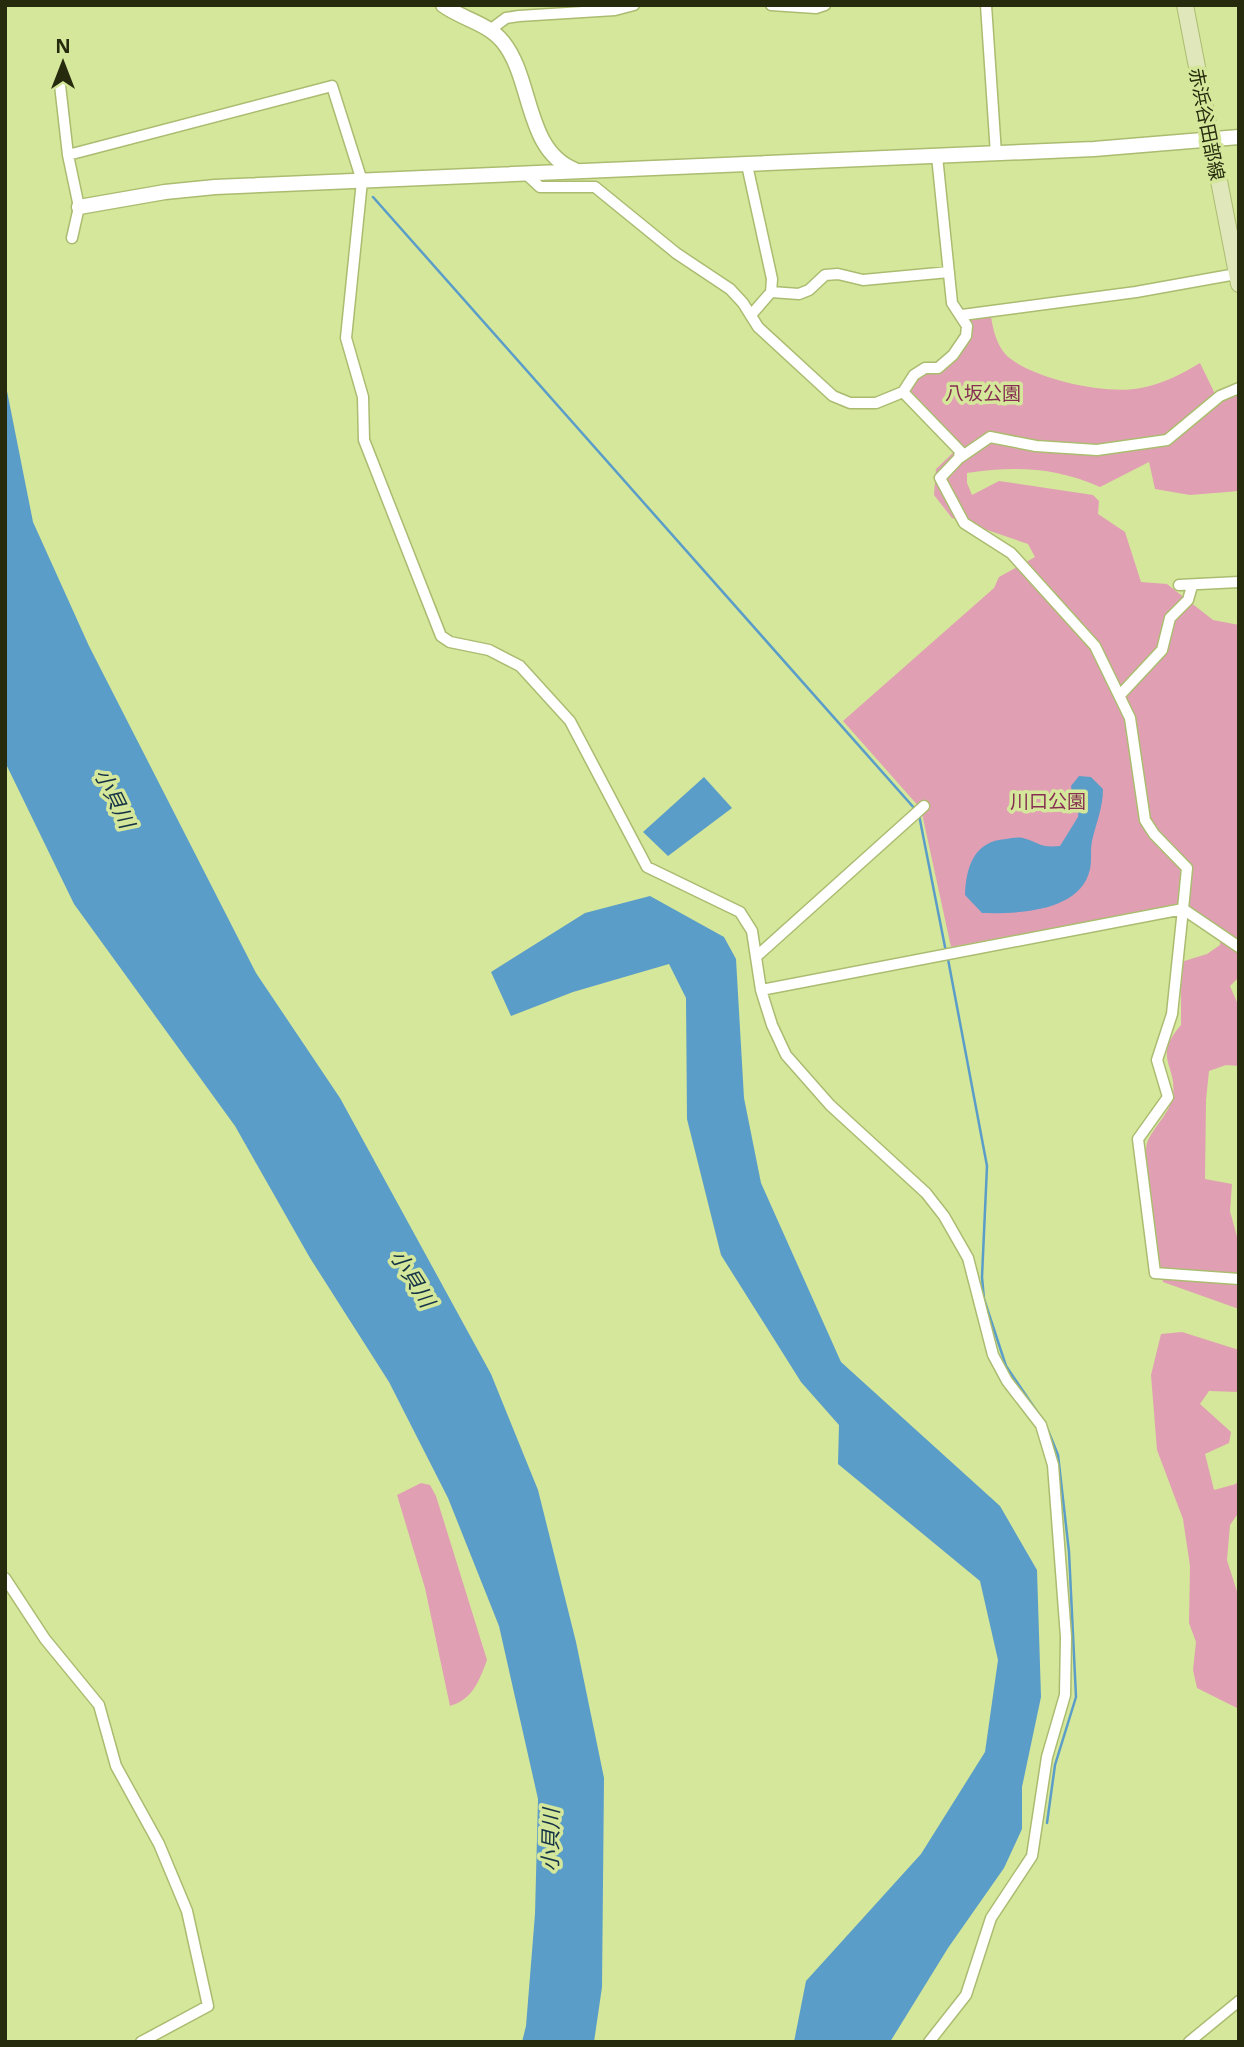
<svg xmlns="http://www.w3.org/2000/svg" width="1244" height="2047" font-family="'Noto Sans','Noto Sans JP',sans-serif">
<rect width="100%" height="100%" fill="#d5e79b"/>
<path fill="#e09fb3" d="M991 316C993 331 998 350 1011 359 1038 380 1107 395 1141 388 1162 384 1182 374 1200 363L1217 398 1239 394V491L1190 495 1155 489 1149 462 1100 487C1055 467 1015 466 967 473V483L972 495 999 481 1093 495 1099 501 1098 514 1125 532 1141 582 1167 584 1213 620 1239 625V977L1230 986 1239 1007V1066L1226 1065 1209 1071 1206 1100 1205 1179 1232 1184 1230 1211 1239 1244V1309L1163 1282C1159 1259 1142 1159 1147 1143 1153 1127 1171 1112 1173 1095 1177 1064 1152 1058 1181 1025V962L1207 954 1220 945 1221 935 1183 905 951 947 921 809 843 721 994 588 999 577 1035 557 1028 544 952 518 934 495 936 469 957 449 903 392 914 375 938 368 970 328 969 318Z
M1182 1332 1239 1350V1392L1209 1391 1200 1404 1231 1432 1229 1443 1205 1454 1214 1490 1236 1484 1239 1478V1512L1230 1525 1227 1560 1239 1598V1709L1197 1688 1193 1670 1196 1642 1189 1623 1190 1566 1183 1519 1157 1450 1151 1375 1161 1334Z
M421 1483 430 1485 436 1496 487 1660C479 1681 473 1699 450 1706L425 1588 397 1495Z"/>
<path fill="#5a9dc9" d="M5 381 33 522 89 646 256 973 340 1098 491 1374 538 1490 576 1642 604 1778 602 1987 594 2042H522L526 2026 535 1914 538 1799 499 1626 448 1498 389 1382 310 1258 235 1126 74 904 5 762Z
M1079 776 1091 777 1103 789C1103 808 1096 823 1092 841 1090 850 1092 860 1090 869 1081 912 1017 914 982 913L965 895C966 867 974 841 1006 839 1011 838 1018 837 1023 838 1040 843 1040 848 1060 846L1078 817 1079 806 1073 799 1071 786Z
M704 777 732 808 668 856 643 832Z
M650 896 724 937 736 959 744 1098 761 1183 841 1362 1000 1506 1037 1570 1041 1697 1022 1787V1829L1004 1868 948 1948 890 2042H794L806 1981 921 1854 985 1752 998 1660 980 1581 838 1464 839 1425 801 1382 721 1255 687 1119 686 998 669 964 573 992 511 1016 491 972 585 913Z"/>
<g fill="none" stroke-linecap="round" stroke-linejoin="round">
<path stroke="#5a9dc9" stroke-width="2.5" d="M373 197 915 809
M919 815 946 952
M948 959 987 1166 982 1277 984 1299 1006 1366 1042 1419
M1047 1428 1058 1455 1069 1552 1076 1697 1055 1765 1047 1823"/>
<g stroke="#abbc71" stroke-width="13">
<path id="minor" d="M771 5 816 8 825 5
M986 5 996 154
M490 30 506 18 519 16 615 10 634 5
M60 85 68 155 79 207 72 238
M68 155 332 86 362 181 346 338 363 397 364 440 441 636 450 642 489 650 520 666 570 721 647 867 740 912 752 931 761 990 772 1025 786 1055 830 1105 926 1193 944 1216 968 1258 993 1355 1007 1381 1041 1425 1053 1465 1066 1637 1065 1695 1047 1757 1032 1856 991 1918 966 1995 929 2042
M747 165 772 279 771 292 751 315
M526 174 540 187H595L676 253 730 289 743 303 758 327 833 396 850 403H876L903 392 914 375 925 368H938L953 355 966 336 967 326 952 303 937 156
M771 292 799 294 809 290 825 275 838 274 863 280 949 272
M962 315 1136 292 1236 274
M903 392 960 451 959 458 940 478 964 523 1011 553 1095 646 1130 718 1145 820 1154 834 1187 868 1183 909 1239 947
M958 459 990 437 1036 446 1097 450 1167 440 1220 396 1239 388
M1179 585 1239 582
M1120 695 1162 650 1170 618 1188 600 1192 586
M758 955 924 806
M761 990 1183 909 1172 1014 1157 1060 1168 1097 1138 1139 1155 1273 1239 1279
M5 1578 45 1639 99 1705 116 1766 159 1844 187 1911 208 2006 141 2042
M1189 2042 1239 2001"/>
</g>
<g stroke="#abbc71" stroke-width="17">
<path id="tertiary" d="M443 5C462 19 488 23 503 42 533 79 525 151 575 170
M79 207 165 192 215 187 1094 149 1239 137"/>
</g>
<g stroke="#abbc71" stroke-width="18">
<path id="secondary" d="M1185 5 1239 284"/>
</g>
<use href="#minor" stroke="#fff" stroke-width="10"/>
<use href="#tertiary" stroke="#fff" stroke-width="14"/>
<use href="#secondary" stroke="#e0e7bb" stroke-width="16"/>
</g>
<g text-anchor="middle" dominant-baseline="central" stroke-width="7" stroke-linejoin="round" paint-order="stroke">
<g font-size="19" fill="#252b0c" stroke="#d5e79b">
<text transform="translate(1207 124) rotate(79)">赤浜谷田部線</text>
</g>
<g font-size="19" fill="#872f52" stroke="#d5e79b">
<text x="983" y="393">八坂公園</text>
<text x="1048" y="801">川口公園</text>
</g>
<g font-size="21" font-style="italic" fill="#153346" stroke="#d5e79b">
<text transform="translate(115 798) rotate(64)">小貝川</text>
<text transform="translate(413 1278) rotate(58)">小貝川</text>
<text transform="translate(550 1840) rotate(-89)">小貝川</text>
</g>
</g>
<rect width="1244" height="2047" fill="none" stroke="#252b0c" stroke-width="14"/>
<g transform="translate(63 63)" stroke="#d5e79b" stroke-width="5" paint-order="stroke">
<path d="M0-5L12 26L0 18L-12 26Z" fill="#252b0c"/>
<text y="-10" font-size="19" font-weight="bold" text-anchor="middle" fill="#252b0c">N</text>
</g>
</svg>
